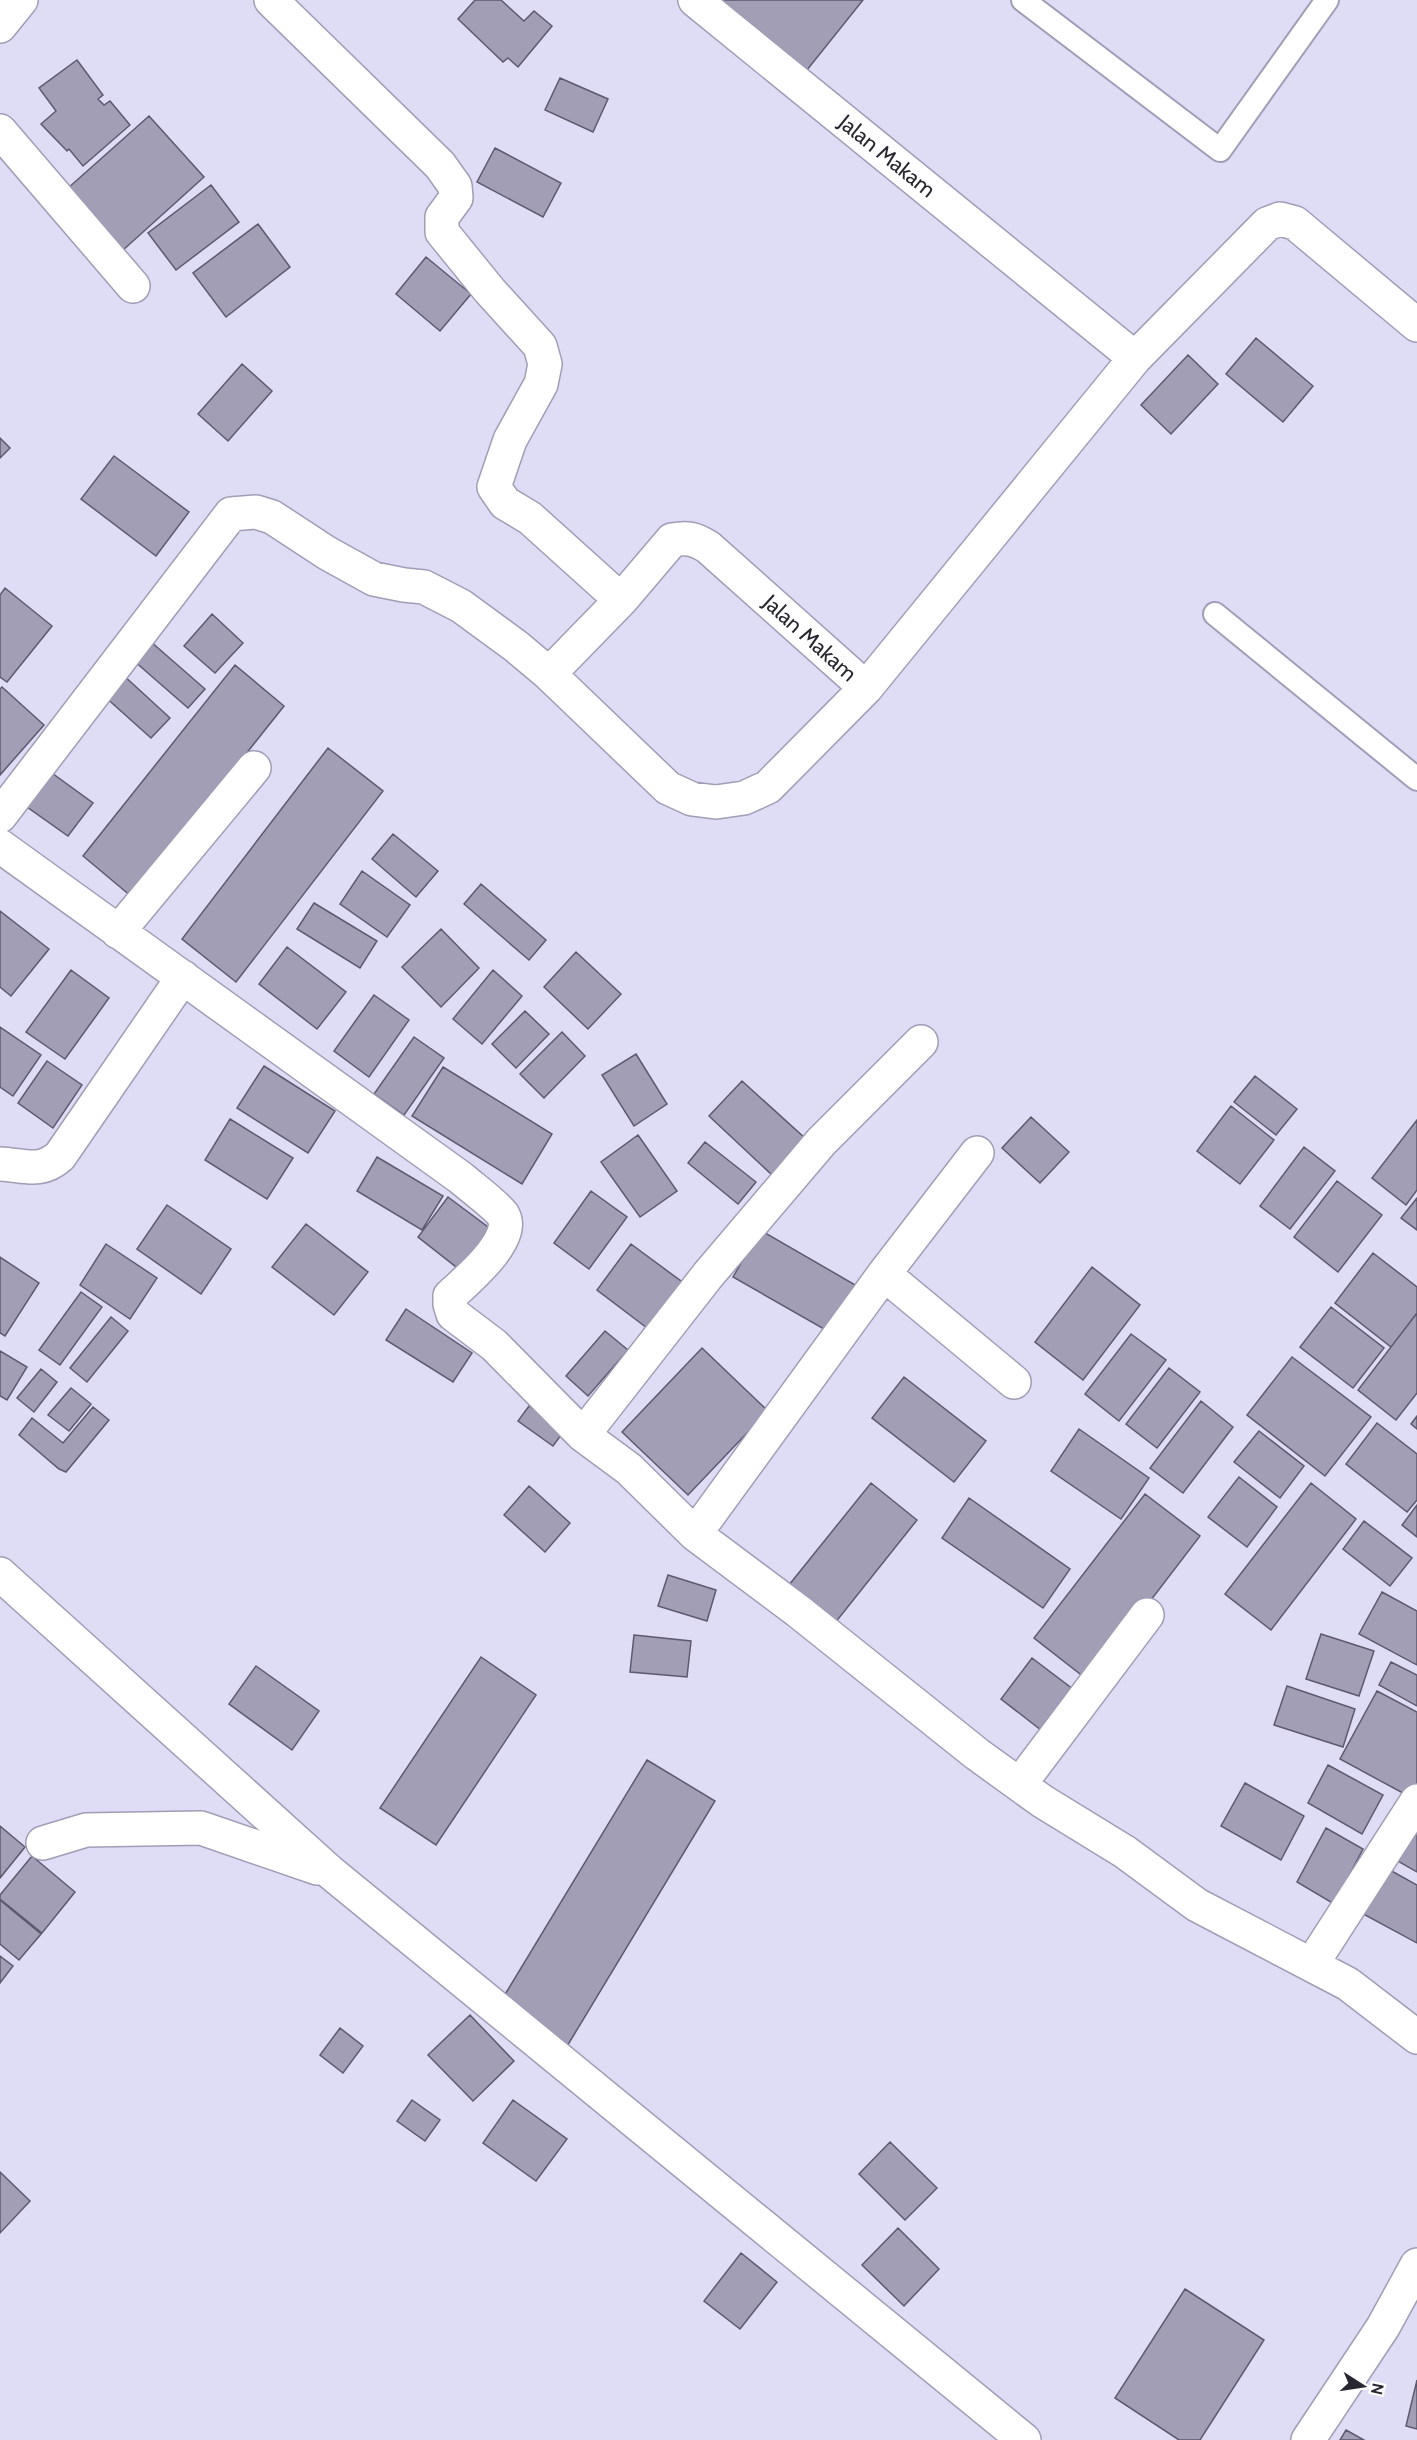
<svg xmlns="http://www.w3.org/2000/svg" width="1417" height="2440" font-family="Cabin,sans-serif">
<rect width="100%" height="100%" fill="#dfdcf6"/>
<path fill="#a19eb6" stroke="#5d5a70" stroke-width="1.5" d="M475 0H501L524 21 534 11 552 26 518 67 508 58 503 62 458 19Z
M721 0H863L807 70Z
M77 60 103 95 98 99 104 105 110 101 130 125 83 166 69 149 67 151 41 124 56 111 39 88Z
M560 78 608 99 593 132 545 110Z
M149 116 204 177 122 251 67 189Z
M495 148 561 183 543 217 477 182Z
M211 185 239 222 176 270 148 233Z
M258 224 290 267 226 317 193 273Z
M426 257 471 294 440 331 396 294Z
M1256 338 1313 386 1283 422 1226 374Z
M1188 355 1218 384 1171 434 1141 405Z
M242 364 272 391 228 441 198 414Z
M0 438 10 448 0 458Z
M114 456 189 512 156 556 81 499Z
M5 588 52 626 7 682 0 677V595Z
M212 614 243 643 215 673 184 646Z
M150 641 205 689 188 708 133 660Z
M235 665 284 706 132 897 83 856Z
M122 674 170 718 151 738 103 695Z
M2 687 44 725 0 775V689Z
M328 748 383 791 236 982 182 939Z
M45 768 93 803 68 836 20 802Z
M393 834 438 871 416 897 372 859Z
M362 871 410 905 387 937 340 904Z
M481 884 546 940 529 960 464 904Z
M314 903 377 941 360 968 297 929Z
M0 911 49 949 11 996 0 987Z
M441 929 479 968 441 1007 402 967Z
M287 947 346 992 317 1029 259 984Z
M576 952 621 994 588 1029 544 987Z
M71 970 109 998 65 1059 26 1032Z
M493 970 522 996 482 1044 453 1019Z
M374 995 409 1020 369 1077 334 1051Z
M525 1011 549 1034 516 1068 492 1044Z
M0 1027 41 1055 13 1096 0 1087Z
M562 1032 585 1056 544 1098 520 1074Z
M414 1037 444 1058 404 1115 374 1094Z
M636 1054 667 1104 634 1126 602 1075Z
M47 1061 82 1085 53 1128 18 1103Z
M264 1066 335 1111 308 1153 237 1108Z
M443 1067 552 1134 522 1184 412 1116Z
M1255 1076 1297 1109 1276 1135 1234 1102Z
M742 1081 806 1139 772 1175 709 1116Z
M1231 1106 1274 1140 1240 1184 1197 1151Z
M1031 1117 1069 1152 1040 1183 1002 1148Z
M230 1119 293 1158 267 1199 205 1160Z
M1417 1120V1190L1406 1205 1372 1178Z
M638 1135 677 1191 640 1217 601 1162Z
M705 1142 756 1182 738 1204 688 1163Z
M1304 1147 1335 1171 1290 1229 1260 1206Z
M377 1157 443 1196 422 1230 357 1191Z
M1337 1181 1382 1215 1338 1272 1294 1237Z
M591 1191 627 1217 589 1269 554 1243Z
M448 1197 496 1233 465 1274 418 1237Z
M1417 1198V1230L1401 1218Z
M167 1205 231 1249 201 1294 137 1249Z
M306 1224 368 1272 334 1315 272 1267Z
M760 1230 857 1286 831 1333 733 1277Z
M106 1244 157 1278 130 1319 80 1285Z
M631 1244 685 1284 651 1331 597 1290Z
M1373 1253 1417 1287V1313L1391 1347 1335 1303Z
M0 1257 39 1283 5 1336 0 1333Z
M1092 1267 1140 1305 1083 1380 1035 1342Z
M81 1292 102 1307 60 1365 39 1350Z
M1331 1307 1384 1348 1353 1388 1300 1347Z
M406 1309 472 1353 453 1382 386 1340Z
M1417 1313V1393L1396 1420 1358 1390Z
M111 1317 128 1331 87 1382 70 1368Z
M605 1331 628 1350 588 1396 566 1376Z
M1131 1334 1166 1360 1119 1421 1085 1394Z
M702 1348 768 1411 688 1495 622 1432Z
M0 1351 27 1367 7 1400 0 1396Z
M1292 1357 1371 1417 1325 1476 1247 1415Z
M1169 1368 1200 1392 1157 1448 1126 1424Z
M41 1369 57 1382 34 1412 17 1398Z
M904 1377 986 1441 954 1482 872 1418Z
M71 1388 91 1404 69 1431 48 1415Z
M1201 1401 1233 1427 1183 1493 1150 1468Z
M529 1406 564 1431 553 1446 518 1421Z
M93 1407 109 1420 66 1472 59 1469 19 1435 32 1418 63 1443Z
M1417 1416V1429L1411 1424Z
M1377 1423 1417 1454V1500L1407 1512 1346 1464Z
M1079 1429 1149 1478 1121 1519 1051 1471Z
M1259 1431 1304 1466 1280 1498 1234 1462Z
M1239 1477 1277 1507 1247 1547 1208 1517Z
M871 1483 917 1520 835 1623 789 1585Z
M1311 1483 1356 1519 1271 1630 1225 1594Z
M529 1486 570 1523 545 1552 504 1515Z
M1145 1494 1200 1536 1089 1681 1034 1638Z
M969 1498 1070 1569 1043 1608 942 1538Z
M1417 1505V1537L1402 1525Z
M1364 1521 1412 1558 1390 1586 1343 1549Z
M668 1575 716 1590 707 1621 658 1606Z
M1382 1592 1417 1611V1665L1359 1634Z
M1321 1634 1374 1651 1359 1696 1306 1679Z
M634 1635 691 1641 687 1677 630 1672Z
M481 1657 536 1695 436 1845 380 1808Z
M1032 1658 1078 1693 1046 1734 1001 1699Z
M1391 1662 1417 1675V1706L1379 1685Z
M256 1666 319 1711 292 1750 229 1704Z
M1287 1686 1355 1709 1343 1747 1274 1725Z
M1377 1691 1417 1712V1789L1412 1798 1340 1759Z
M647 1760 715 1801 566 2048 498 2006Z
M1328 1765 1383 1795 1362 1834 1308 1803Z
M1245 1783 1304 1816 1281 1860 1221 1826Z
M1417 1812V1872L1389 1856Z
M0 1826 25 1847 0 1878Z
M1326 1828 1363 1849 1334 1904 1297 1882Z
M32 1856 75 1892 42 1933 0 1899V1895Z
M1379 1864 1417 1885V1943L1354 1909Z
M0 1900 41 1934 19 1960 0 1944Z
M0 1956 13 1966 0 1983Z
M470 2015 514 2061 473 2101 428 2055Z
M340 2028 363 2046 343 2073 320 2055Z
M412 2100 440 2120 425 2141 397 2121Z
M513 2100 567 2139 536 2181 483 2143Z
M890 2142 937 2188 905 2220 859 2174Z
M0 2172 30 2201 0 2233Z
M898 2228 939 2269 904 2306 862 2265Z
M741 2253 777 2282 740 2329 704 2301Z
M1185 2289 1264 2340 1200 2440H1179L1115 2398Z
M1417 2380V2429L1406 2426Z
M1346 2430 1364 2440H1340Z"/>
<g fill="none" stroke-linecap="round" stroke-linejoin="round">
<g stroke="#a09db6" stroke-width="26">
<path id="service" d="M1023 0 1220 150 1327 0
M1215 614 1417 779"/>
</g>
<g stroke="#a09db6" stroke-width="36">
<path id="minor" d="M271 0 440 165 455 186 456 198 442 217V232L490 291 540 346 545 364 541 384 510 440 494 487 505 503 530 518 621 600
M695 0 1135 358
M0 26 21 0
M0 131 133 286
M549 674 621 600 672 540C688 537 695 539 708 547L866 688
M0 816 231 514 256 512 272 517 327 553 374 579 404 585 424 587 461 606 517 647 549 674 668 788 692 799 716 802 744 798 768 787 866 688 1135 358 1267 224 1280 219 1295 223 1417 325
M0 846 461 1178C470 1186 497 1206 503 1215 517 1239 466 1281 450 1296V1304L453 1314 494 1345 583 1435 629 1469 695 1534 798 1611 977 1754 1042 1801 1125 1852 1197 1905 1348 1984 1417 2037
M118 932 254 768
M0 1164C24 1165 40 1174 60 1156L183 977
M884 1274 1014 1382
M583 1435 708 1275 821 1142 921 1042
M695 1534 884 1274 977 1153
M0 1574 330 1872 1024 2440
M1020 1784 1147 1615
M43 1843 86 1830 201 1828 317 1868
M1312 1964 1417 1801
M1308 2440 1383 2327 1417 2265"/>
</g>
<use href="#service" stroke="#fff" stroke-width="22"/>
<use href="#minor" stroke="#fff" stroke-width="33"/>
</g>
<g text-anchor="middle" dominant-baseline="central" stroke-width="4.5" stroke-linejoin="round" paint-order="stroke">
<g font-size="22" fill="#282731" stroke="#fff">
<text transform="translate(887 156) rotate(39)">Jalan Makam</text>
<text transform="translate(810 638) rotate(42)">Jalan Makam</text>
</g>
</g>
<g transform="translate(1363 2386) rotate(102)" stroke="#ffffff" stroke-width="4.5" paint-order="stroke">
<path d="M0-4.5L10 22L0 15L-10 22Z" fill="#282731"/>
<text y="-9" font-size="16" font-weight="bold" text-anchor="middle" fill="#282731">N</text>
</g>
</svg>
